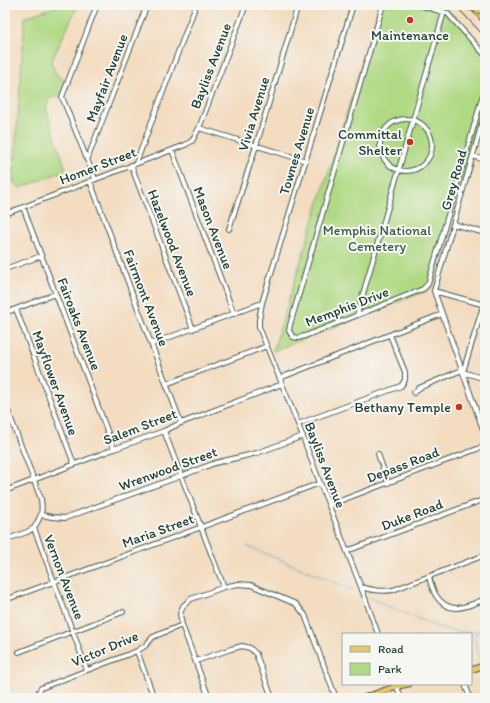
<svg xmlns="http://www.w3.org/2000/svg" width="490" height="703" font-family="Itim,sans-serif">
<rect width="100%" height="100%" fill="#f6f6f2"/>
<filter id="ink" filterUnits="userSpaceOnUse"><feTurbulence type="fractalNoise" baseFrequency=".025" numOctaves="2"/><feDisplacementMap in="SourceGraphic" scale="8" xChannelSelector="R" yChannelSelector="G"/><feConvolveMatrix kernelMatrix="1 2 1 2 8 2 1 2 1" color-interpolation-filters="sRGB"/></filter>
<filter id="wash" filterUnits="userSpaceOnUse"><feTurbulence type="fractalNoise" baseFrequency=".012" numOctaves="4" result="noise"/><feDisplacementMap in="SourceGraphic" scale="16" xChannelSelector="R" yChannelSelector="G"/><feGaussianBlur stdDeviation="0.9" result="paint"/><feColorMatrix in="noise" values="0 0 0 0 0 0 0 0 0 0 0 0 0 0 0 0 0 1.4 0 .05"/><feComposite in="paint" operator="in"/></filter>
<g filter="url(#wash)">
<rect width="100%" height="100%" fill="#f3dcc0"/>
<path fill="#b0d984" stroke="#688b5c" d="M61 5H78L51 62 56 74 66 81 60 95 49 99 46 108 66 170 20 188 13 182 25 17Z
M380 5H434L446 8 485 50V101L431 289 273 351Z"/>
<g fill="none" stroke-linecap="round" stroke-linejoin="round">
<path stroke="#4eaacc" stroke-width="1" d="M247 546 353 590
M370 598 394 609 443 629 462 632 479 631
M480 660 474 637 479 631 485 629
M483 669 485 673"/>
</g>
</g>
<g filter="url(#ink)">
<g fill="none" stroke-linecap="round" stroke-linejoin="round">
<g stroke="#3f5549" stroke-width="6">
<path id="minor" d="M45 5H46
M353 5 262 303 259 320V327L298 424 320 483 361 587 378 634
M383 5 290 325 289 331 293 337 298 338 305 336 423 289 428 284 485 88
M419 5 447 13 485 55
M485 113 434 291 485 435
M380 145a26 26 0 1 1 52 0a26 26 0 1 1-52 0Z
M199 128 306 161
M172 150 234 314
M473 156 485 160
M87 160 147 5
M136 163 196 5
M131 165 193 329
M95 179 62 97 97 5
M90 181 181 423
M23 207 114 449
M5 214 185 145 192 141 199 128 246 5
M453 224 485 233
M229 229 256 146 298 5
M5 269 41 256
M434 291 485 305
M485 300 463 372 485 379
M16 309 74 464
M5 313 55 294
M357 315 444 12
M151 344 262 303
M280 378 442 314
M166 384 267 346
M414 393 419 388 462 370
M5 403 41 499C43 513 41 516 34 528L87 670
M298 424 401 386 405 380V372L390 335
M164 431 224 587
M378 454 388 483
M5 491 114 449 164 431 181 423 282 384
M329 505 485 446
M41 515 52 517 65 518 181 476 215 463 257 453 303 436
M5 540 27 532 34 528
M347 551 485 499
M429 577C431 584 433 592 437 597 450 616 468 606 485 599
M361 587C372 590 381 592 393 590L485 555
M5 600 320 483
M137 651 154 698
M19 652 123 612
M196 661 231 649 242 646 250 648 256 654 272 698
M396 684 401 698
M465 684 470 698
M39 698 38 693 41 688 137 651 145 646 153 637 182 625
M209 698 182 625 180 614 183 606 191 599 224 587 238 584 251 585 296 604 305 615 336 698"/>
</g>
<g stroke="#3f5549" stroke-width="7">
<path id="major" d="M471 5 485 21
M471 670 485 665
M363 698 397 686 409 684"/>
</g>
<use href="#minor" stroke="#fff" stroke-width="4"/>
<use href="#major" stroke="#e9c769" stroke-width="5"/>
<path stroke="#1f3d34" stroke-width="1" d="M455 5 485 37"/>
<g stroke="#3f5549" stroke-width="7" stroke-linecap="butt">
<path id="major-bridge" d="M462 5 485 12"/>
</g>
<use href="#major-bridge" stroke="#e9c769" stroke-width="5"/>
</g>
</g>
<g fill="#c8321e" stroke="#f6f6f2" stroke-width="1.5">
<circle cx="410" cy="20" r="4"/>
<circle cx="410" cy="142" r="4"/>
<circle cx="459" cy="407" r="4"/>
</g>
<g text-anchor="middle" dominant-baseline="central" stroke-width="4" stroke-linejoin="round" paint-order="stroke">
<g font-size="14" fill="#1f3d34" stroke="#f6f6f2" text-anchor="end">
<text x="410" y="35" text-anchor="middle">Maintenance</text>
<text x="402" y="134">Committal<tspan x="402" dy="16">Shelter</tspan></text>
<text x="451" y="407">Bethany Temple</text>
</g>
<g font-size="14" fill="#1f3d34" stroke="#f6f6f2">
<text transform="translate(211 66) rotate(-69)">Bayliss Avenue</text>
<text transform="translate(107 78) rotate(-69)">Mayfair Avenue</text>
<text transform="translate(254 114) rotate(-73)">Vivia Avenue</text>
<text transform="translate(297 151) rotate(-73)">Townes Avenue</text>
<text transform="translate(98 166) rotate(-21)">Homer Street</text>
<text transform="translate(454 180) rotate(-74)">Grey Road</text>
<text transform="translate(213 228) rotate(69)">Mason Avenue</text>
<text transform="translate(172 243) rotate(69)">Hazelwood Avenue</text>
<text transform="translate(146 298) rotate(69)">Fairmont Avenue</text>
<text transform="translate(347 307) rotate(-21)">Memphis Drive</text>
<text transform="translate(79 324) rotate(69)">Fairoaks Avenue</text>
<text transform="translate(55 383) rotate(70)">Mayflower Avenue</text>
<text transform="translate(140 427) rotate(-21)">Salem Street</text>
<text transform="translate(325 465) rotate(69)">Bayliss Avenue</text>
<text transform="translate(403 465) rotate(-21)">Depass Road</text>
<text transform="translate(168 469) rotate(-20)">Wrenwood Street</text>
<text transform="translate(412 515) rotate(-21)">Duke Road</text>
<text transform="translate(158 531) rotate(-20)">Maria Street</text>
<text transform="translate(64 577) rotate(69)">Vernon Avenue</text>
<text transform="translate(105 649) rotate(-23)">Victor Drive</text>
</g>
<g font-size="14" fill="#3c5c44" stroke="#f6f6f2">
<text x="377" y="230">Memphis National<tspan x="377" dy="16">Cemetery</tspan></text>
</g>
</g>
<rect width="490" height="703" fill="none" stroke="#f6f6f2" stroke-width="20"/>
<rect x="342" y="633" width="130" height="52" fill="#f6f6f2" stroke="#a0aca6"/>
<rect x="350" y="646" width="20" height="6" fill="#e9c769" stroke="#a0aca6"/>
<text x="378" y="653" font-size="12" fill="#1f3d34">Road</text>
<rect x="350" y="663" width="20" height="12" fill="#b0d984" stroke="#a0aca6"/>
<text x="378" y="673" font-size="12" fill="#1f3d34">Park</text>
</svg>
